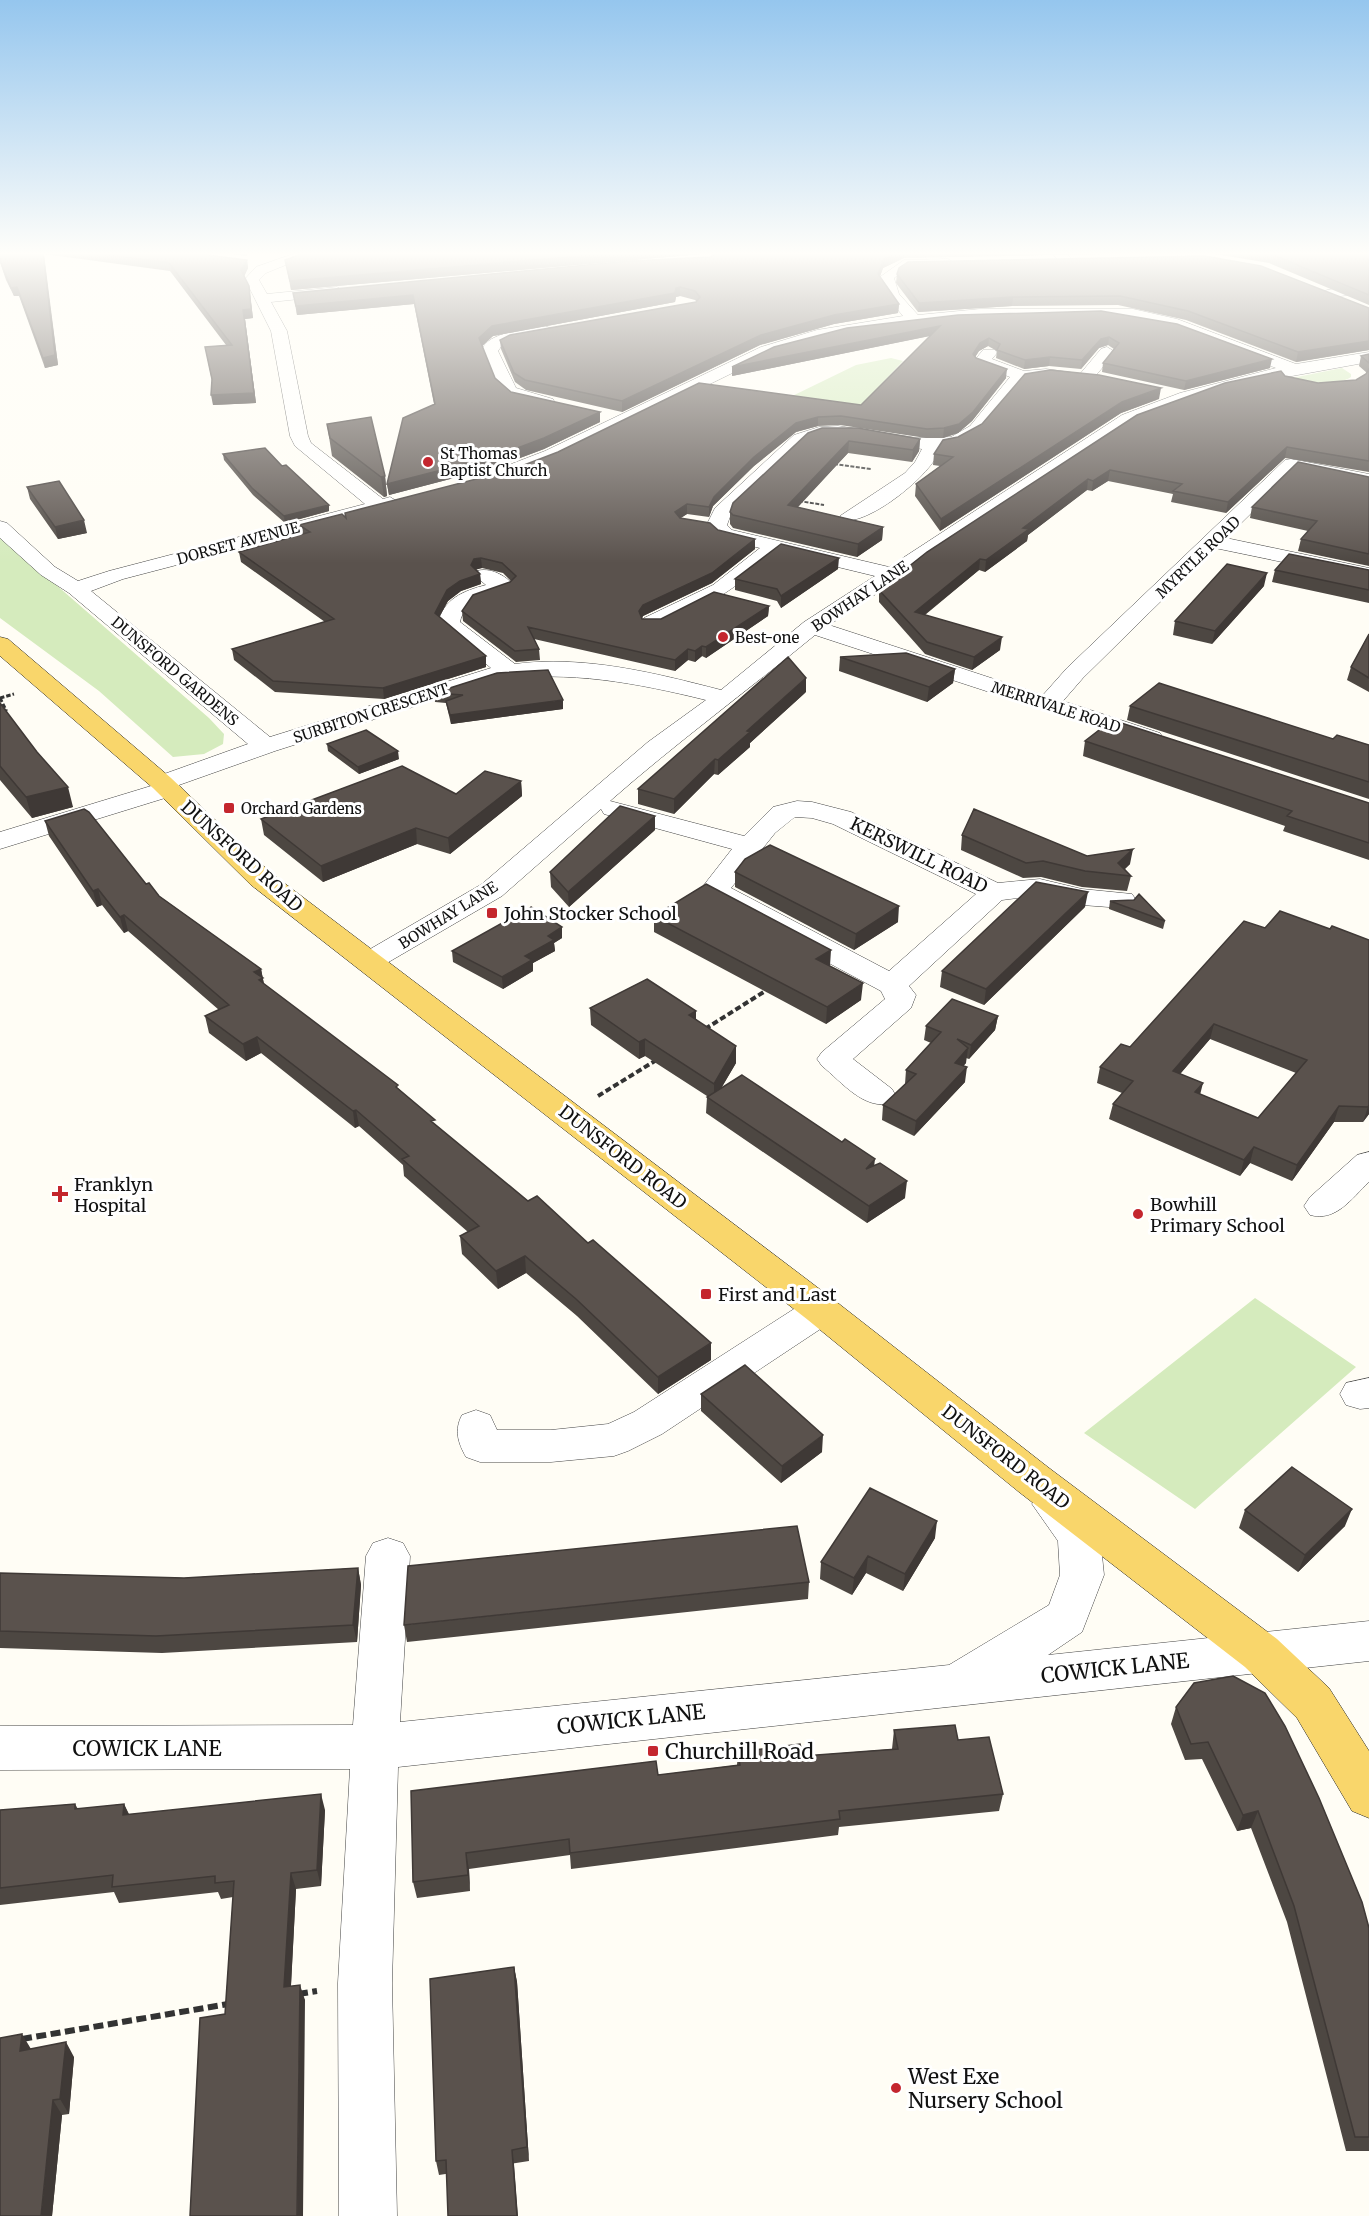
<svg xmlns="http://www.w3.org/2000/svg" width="1369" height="2216" font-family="Merriweather,serif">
<rect width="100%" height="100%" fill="#fffdf5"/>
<path fill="#d5ebbd" d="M891 358 903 361 858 409 784 400 856 365Z
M1342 368 1351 374V377C1336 387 1306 385 1292 378Z
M0 536 209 718 224 734 223 744 204 754 173 757 99 691 0 618Z
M1255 1298 1356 1367 1195 1509 1084 1433Z"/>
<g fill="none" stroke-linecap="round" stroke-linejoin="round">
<g stroke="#444" stroke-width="1">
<path id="minor" d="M296 253H315L266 273 259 280 267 294 337 287 344 291 337 295 271 302 287 331 308 436 311 443 383 499 390 497 400 503 397 507 387 510 123 579 91 591 270 737 491 668 438 624C443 599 463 591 486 585L474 575 477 571C489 567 506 575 514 586L510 590C492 596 464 600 460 622L515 664C584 655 655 673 721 690L804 622 875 576 780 553C755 572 674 635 644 628L641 623 644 618 713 585 760 548 718 538 706 526 715 508 794 435 819 427 838 426 917 438 951 437 970 426 1010 377 976 364 974 361 983 350H995L997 353 992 359 1024 371 1046 369 1075 373 1077 376C1068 387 1042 374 1028 380 1019 383 1013 391 1008 399 987 429 979 444 940 449 933 474 868 526 843 520L840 516 905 473 915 462 922 449 858 438H821L806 443 731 514 727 525 732 530 889 567 1122 415 1180 393 1276 368 1167 325 1133 317H980L899 325 819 339 773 353 557 459 512 476 503 470 506 466 545 451 761 347 817 330 903 316 885 294 880 277 904 260 948 259 955 263 948 267 907 268 894 278 899 294 918 315 980 309H1133L1177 319 1296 364 1369 352V362L1248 384 1192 400 1134 423 829 625 1043 695 1067 668 1285 460 1291 459 1369 474V486L1295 470 1226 538 1369 568V580L1215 548 1083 678 1063 701 1160 733 1163 738 1160 743 1151 745 815 635C747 691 676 743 610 801L744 836 773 807 797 801 812 802 851 812 998 883 1040 879 1082 889 1132 894 1136 900 1132 906 1122 908 1082 905 1040 895 1002 900 909 986 916 995 911 1008 853 1059 892 1089 896 1096 892 1103C864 1111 842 1082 822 1066L817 1059 822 1052 885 999 881 991 704 896 700 890 732 849 604 814 601 809 502 896 380 967 370 970 360 967 355 961 360 955 482 884 648 742 706 700C637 683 569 670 497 680L275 751 179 785 182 789 178 794 0 849V832L151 786 149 783 153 778 248 744 69 593 41 575 0 538V521L7 523 55 567 78 581 109 571 365 504 295 446 290 436 271 331 245 279 256 267ZM795 817 812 818 833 824 976 894 889 971 731 888 775 833Z
M1052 253H1066L1074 261 1067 265 1062 264Z
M1369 284V292L1327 298 1320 294 1327 290Z
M545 326 550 328 553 331 550 334 503 344 498 351 516 388 553 399 555 403 553 407 547 408 503 395 482 351C485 332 529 329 545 326Z
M1107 347 1115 352 1113 355 1092 380H1080L1078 377 1080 374 1101 349Z
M1369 1152V1182C1351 1199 1336 1222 1310 1215L1304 1206 1310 1197 1357 1155Z
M821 1296 834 1300 840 1310 834 1320 662 1434 628 1451 614 1456 551 1462H480L466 1457C458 1443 454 1430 462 1415L476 1410 490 1415 497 1430H551L608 1424 634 1412 808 1300Z
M1369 1378V1408L1360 1409 1346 1405 1340 1394 1346 1383Z
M1053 1487 1068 1492 1094 1523 1100 1536 1104 1575 1082 1632 1048 1655 1369 1621V1661L398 1767 392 1983 397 2216H339L338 1983 350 1769 0 1770V1726L353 1725 366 1556 373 1543 388 1538 403 1543 410 1556 400 1722 949 1665 1049 1605 1060 1575 1058 1541 1032 1504 1038 1492Z"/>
</g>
<g stroke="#222" stroke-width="1">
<path id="major" d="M0 637 8 639 171 778 271 873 834 1300 1049 1468 1277 1639 1329 1688 1369 1751V1818L1352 1811 1297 1718 1245 1667 1019 1492 808 1320 251 885 153 788 0 656Z"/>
</g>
<path stroke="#333" stroke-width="2" stroke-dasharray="4 1.5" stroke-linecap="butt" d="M834 464 871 469
M799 501 824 505"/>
<path stroke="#333" stroke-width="3" stroke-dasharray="4.5 2" stroke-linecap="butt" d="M0 698 14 694
M0 698 6 710 0 712"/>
<path stroke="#333" stroke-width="4" stroke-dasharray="6 3" stroke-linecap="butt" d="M705 1029 770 988
M598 1096 658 1059"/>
<path stroke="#333" stroke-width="6" stroke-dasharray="10 4.5" stroke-linecap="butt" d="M298 1994 317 1991
M22 2039 228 2004"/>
<use href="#minor" fill="#fff" fill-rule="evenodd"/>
<use href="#major" fill="#f9d66b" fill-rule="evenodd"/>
</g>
<path fill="#4d4742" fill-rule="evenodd" d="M0 253H192L247 260 248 268 244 276 250 295 253 318 245 319 256 403 213 405 212 381 205 347 226 345 170 271 44 254 58 365 45 368 19 296H14L6 280 0 262Z
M223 253H247V256Z
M304 253H713L291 290 285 260Z
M717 253H1160L904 258 883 268 880 276 899 304 898 313 834 324 760 345 622 412 526 390 515 382 501 349 500 340 697 302 695 300 680 296 676 297 675 302 493 336 482 346 495 378 511 392 600 412V422L544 449 496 467 389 495 387 484 434 404 414 304 297 315 293 293 710 257Z
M1209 253H1369V305L1269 263Z
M897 274 1369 308V352V350L1296 362 1186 320 1118 305 1012 306 918 312 896 283Z
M1101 311 1270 368 1184 390 1102 372 1103 363 1114 349 1108 345 1099 348 1081 369 1049 366 1024 369 996 358 997 351 988 346 979 351 975 357 1006 378 972 421 958 433 943 438H926L840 425 818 426 796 432 754 466 713 506 709 517 687 514 680 518 718 530 755 549 712 583 643 616 642 619H661L769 606 768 616 706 658 702 656 695 662 688 660 675 671 534 639 539 649 540 660 516 662 463 621 462 611 511 581 503 573 482 568 476 569 480 574 481 584 461 591 448 601 439 617 486 656V667L384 699 275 692 234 660 232 649 325 622 241 562 239 552 300 535 299 525 346 518 861 405 930 336 732 376 774 347Z
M1369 354V472L1285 458 1226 513 1171 502 1173 494 1108 481 1092 491 1087 490 1028 535 1027 541 985 572 979 570 925 615 1000 650 972 670 925 654 879 602V590L1285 376 1318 383 1356 380 1367 373 1359 366 1361 356Z
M1159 399 1121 413 940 531 915 496 916 484 940 466 933 465 934 454Z
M327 424 385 476 387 496 384 497 332 456Z
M808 433 920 439 919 451 912 462 848 453 797 507 883 527 882 540 857 557 733 528 730 524V512Z
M223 454 282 466 329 505V511L285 523 253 495 224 460Z
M1369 477V566L1298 551 1301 539 1308 531 1250 518 1252 507Z
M27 487 87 533 58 539 30 499Z
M838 569 781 608 777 601 735 590V579Z
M1275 570H1369V603L1272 582Z
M1264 586 1212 644 1173 635 1175 621Z
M1369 634V692L1347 680 1351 667Z
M840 657 955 669 953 683 927 702 839 671Z
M497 673 563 709 451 724 446 703 435 702 434 693Z
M806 692 750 743V747L718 775 714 774 674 814 638 804V789Z
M0 703 73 807 32 818 0 780Z
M1130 706 1369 745V799L1127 720Z
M1085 741 1369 803V860L1283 831 1285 826 1083 756Z
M327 744 399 759 359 774 328 751Z
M521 781 522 796 450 854 417 844 323 882 264 835 261 819 456 794Z
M45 821 146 884 159 896 261 969 264 984 399 1089 435 1125 711 1360 658 1394 577 1316 526 1273 498 1289 462 1254 460 1236 468 1232 404 1176 403 1165 359 1126 355 1128 261 1053 246 1061 209 1033 205 1016 219 1010 128 931 124 933 102 905 97 907 49 836Z
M655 830 569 907 551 887 550 872Z
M962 835 1130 864 1125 869 1131 876 1127 891 1082 887 1041 877 1023 878 961 850Z
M735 872 898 922 854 950 735 887Z
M1110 901 1165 921 1163 929 1109 909Z
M1085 907 984 1005 940 987 942 971Z
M654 916 830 966 861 1000 826 1024 654 932Z
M1265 928 1330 929 1369 940V1114L1363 1122H1334L1292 1181 1250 1163 1240 1176 1109 1119 1113 1104 1122 1093 1097 1083 1100 1067 1130 1047ZM1210 1039 1296 1073 1258 1118 1200 1094 1180 1074Z
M562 938 554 943 555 951 533 963V971L503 989 453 962 452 951Z
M590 1008 696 1019 736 1063 722 1087 874 1165 905 1198 867 1223 706 1113 707 1097V1096L645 1056 639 1059 591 1025Z
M998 1016 995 1030 969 1059 966 1058V1063L963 1066 965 1082 914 1136 882 1120 883 1105 905 1084 906 1070 931 1043 924 1040 926 1026Z
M701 1394 822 1452 781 1483 701 1411Z
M1245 1510 1345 1526 1298 1572 1239 1528Z
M935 1538 903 1591 866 1573 852 1595 820 1579 821 1562Z
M358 1568 361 1585 357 1642 162 1653 0 1648V1573L184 1578Z
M809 1582 808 1599 407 1642 404 1625Z
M1194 1683 1369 1928V2151H1346L1287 1922 1251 1828 1237 1831 1202 1759 1185 1760 1171 1724 1176 1707Z
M894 1730 958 1740 1003 1794 999 1811 839 1827 838 1835 571 1869 570 1855 469 1869 470 1891 417 1898 413 1882 411 1791 658 1775 737 1765 738 1752 803 1756 892 1749Z
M75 1804 78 1809 124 1804 129 1814 325 1810 321 1886 296 1889 291 1986 305 2000 225 2014 233 1897 221 1899 218 1892 119 1903 114 1892 0 1905V1810Z
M514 1967 517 1982 529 2161 439 2175 436 2161Z
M31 2049 74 2057 69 2114 62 2115 52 2216Z"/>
<path fill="#3f3936" d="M43 253 58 365 45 368 43 358Z
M616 253H713L291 290 290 281Z
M898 253H904V258L883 268 878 282V274L884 259Z
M247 260 248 268 243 279 241 270Z
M249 286 253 318 245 319 256 403 213 405 211 395 254 393 243 310Z
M17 287 19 296H14L11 288Z
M680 287V296L676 297 675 302 493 336 480 348 479 338 492 326Z
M413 295 414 304 297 315 296 306Z
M1013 297 1012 306 918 312 919 303Z
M899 304 898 313 834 324 760 345 622 412V401L761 335 834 315Z
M940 326 939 334 732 376V367Z
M1109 337 1108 345 1099 348 1081 369 1082 360 1101 339Z
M989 338 988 346 979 351 972 362 973 354 980 343Z
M1369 341V350L1296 362 1298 352Z
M1050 357 1049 366 1024 369 1025 360Z
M1272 359 1270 368 1184 390 1186 381Z
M1007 369 1006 378 972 421 958 433 943 438 944 428Z
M1161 388 1159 399 1121 413 940 531 941 519 1122 402Z
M600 412V422L544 449 496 467 389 495 387 484Z
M818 417V426L796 432 754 466 713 506 709 517V507L714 497 754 457 796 423Z
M920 439 919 451 912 462 913 450Z
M849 441 848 453 788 518V505Z
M1287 447 1285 458 1226 513 1228 502Z
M1110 470 1108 481 1092 491 1093 481Z
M385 476 387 496 384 497 381 477Z
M1088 479 1087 490 1028 535 1027 541 985 572 986 560 1023 528Z
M687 504V514L675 522V512Z
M329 505V511L285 523 284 516Z
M84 520 87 533 58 539 55 527Z
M883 527 882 540 857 557 858 544Z
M755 539V549L712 583 643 616 639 622V611L643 605Z
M481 558 482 568 475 570 471 565 474 559Z
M839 558 838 569 781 608V596Z
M980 559 979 570 913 624 915 612Z
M1267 573 1264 586 1212 644 1215 631Z
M480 574 481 584 461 591 448 601 436 623 435 613 447 590 460 581Z
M769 606 768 616 706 658V647Z
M1002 637 1000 650 972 670 974 657Z
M702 646V656L695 662V651Z
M688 649V660L675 671V660Z
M486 656V667L384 699 383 688Z
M955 669 953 683 927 702 929 687Z
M806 678V692L750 743V747L718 775V760L747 731Z
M563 700V709L451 724 450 715Z
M398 751 399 759 359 774 358 767Z
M715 759 714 774 674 814V799Z
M521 781 522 796 450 854 448 838Z
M68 787 73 807 32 818 26 797Z
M655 816V830L569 907 568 892Z
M416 828 417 844 323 882 321 866Z
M1133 849 1130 864 1119 874 1118 863Z
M98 889 102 905 97 907 93 891Z
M1088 892 1085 907 984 1005 986 989Z
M899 906 898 922 854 950 856 934Z
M124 915 128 931 124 933 120 917Z
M562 927V938L554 943 555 951 533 963V971L503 989 502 977 548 936Z
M831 950 830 966 816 959Z
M261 969 266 995 254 972Z
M863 983 861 1000 826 1024 827 1007Z
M696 1011V1028L689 1015Z
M998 1016 995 1030 969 1059 971 1045Z
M1214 1024 1210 1039 1169 1087 1173 1071Z
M257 1037 261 1053 246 1061 243 1044Z
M645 1039V1056L639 1059V1042Z
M736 1046V1063L714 1100V1084Z
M968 1048 966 1063 953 1077 955 1063Z
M967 1067 965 1082 914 1136 916 1121Z
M1203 1083 1199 1099 1195 1092Z
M1369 1105V1114L1363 1122 1368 1107Z
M1339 1106 1334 1122 1292 1181 1297 1165Z
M356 1110 359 1126 355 1128 353 1111Z
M1254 1147 1250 1163 1240 1176 1244 1160Z
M875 1159 873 1176 866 1169Z
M907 1181 905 1198 867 1223 869 1206Z
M525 1256 526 1273 498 1289 496 1271Z
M711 1343V1360L658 1394V1377Z
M823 1435 822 1452 781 1483 782 1466Z
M1352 1509 1345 1526 1298 1572 1305 1555Z
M937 1521 935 1538 903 1591 905 1574Z
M868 1556 866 1573 852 1595 854 1578Z
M358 1568 361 1585 357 1642 353 1625Z
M321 1794 325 1810 321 1886 317 1870Z
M124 1804 131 1820 123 1815Z
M1258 1811 1251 1828 1237 1831 1243 1815Z
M466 1853 469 1869 470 1891 468 1875Z
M291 1873 296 1889 290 2003 284 1987Z
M514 1967 517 1982 529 2161 527 2147Z
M300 1985 305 2000 303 2216H297Z
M22 2034 31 2049 20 2051Z
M66 2042 74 2057 69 2114 60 2099Z
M53 2100 62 2115 52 2216H41Z
M512 2150 514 2164 518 2216H517Z"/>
<path fill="#5a524d" stroke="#3f3936" stroke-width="1.5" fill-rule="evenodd" d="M0 253H43L55 355 43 358 17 287 11 288 4 271 0 260Z
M95 253H192L247 260 241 270 249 286 251 309 243 310 254 393 211 395 212 379 205 347 232 345 169 263Z
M304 253H616L290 281 285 260Z
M717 253H898L884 259 878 274 899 304 834 315 761 335 622 401 525 380 514 373 500 340 510 335 696 302 700 297 695 291 680 287 676 288 675 293 492 326 479 338 495 378 511 392 600 412 544 438 496 456 387 484 403 418 435 404 413 295 296 306 293 293 629 261 710 257Z
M1260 253H1369V295L1271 254Z
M1205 256 1261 266 1369 308V341L1298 352 1188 311 1120 296 1013 297 919 303 897 274 899 268 908 262Z
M1101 311 1177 324 1272 359 1186 381 1103 363 1119 343 1109 337 1101 339 1082 360 1050 357 1025 360 997 350 1000 344 989 338 980 343 973 354 976 358 1007 369 973 412 959 424 944 428 927 429 841 416 818 417 796 423 754 457 714 497 709 507 687 504 675 512 680 518 710 523 718 530 755 539 712 573 643 605 639 611 642 619H661L714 592 769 606 706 647 702 646 695 651 688 649 675 660 528 627 539 649 515 651 462 611 473 595 510 582 516 576 502 563 481 558 474 559 471 565 480 574 460 581 447 590 435 613 486 656 383 688 273 681 232 649 334 619 239 552 310 532 299 525 342 514 346 518 345 513 511 470 558 452 699 383 861 405 940 326 732 367 774 347 847 328 958 315Z
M1369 354V363L1361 356Z
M1369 369V461L1287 447 1228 502 1173 491 1182 484 1110 470 1093 481 1088 479 1023 528 1029 529 986 560 980 559 915 612 1002 637 974 657 927 642 879 590 927 552 1137 415 1225 383 1281 371 1285 376 1318 383 1356 380 1366 374Z
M1050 370 1099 375 1161 388 1122 402 941 519 916 484 953 457 934 454 943 440 958 437 982 424 1025 374Z
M371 417 385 476 381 477 330 438 327 424Z
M822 428H858L920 439 913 450 849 441 788 505 883 527 858 544 733 515 730 512 733 503 808 433Z
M265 448 282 466 286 465 329 505 284 516 252 488 223 454Z
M1298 462 1369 477V554L1301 539 1317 521 1252 507Z
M59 481 84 520 55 527 27 487Z
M781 544 839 558 781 596 777 589 735 579Z
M1289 554 1369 570V590L1275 570Z
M1227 564 1267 573 1215 631 1175 621Z
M1369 634V678L1351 667Z
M906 653 955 669 929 687 840 657Z
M788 657 806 678 747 731 750 732 718 760 715 759 674 799 638 789Z
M548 670 563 700 450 715 446 701 463 695 434 693 497 673Z
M1159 683 1333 739 1337 735 1369 745V782L1130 706Z
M0 703 37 752 68 787 26 797 0 766Z
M1112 720 1369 803V843L1287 816 1292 811 1085 741Z
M366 730 398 751 358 767 327 744Z
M402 766 456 794 485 771 521 781 448 838 416 828 321 866 261 819Z
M620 806 655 816 568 892 550 872Z
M84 809 89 812 146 884 149 883 159 896 261 969 254 972 263 978 259 980 398 1085 396 1087 435 1120 431 1121 528 1201 537 1196 588 1243 593 1240 711 1343 658 1377 576 1299 525 1256 496 1271 460 1236 479 1226 402 1159 409 1156 356 1110 353 1111 257 1037 243 1044 205 1016 229 1005 124 915 120 917 98 889 93 891 45 821Z
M974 809 1087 856 1133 849 1118 863 1131 876 1085 871 1043 861 1026 863 962 835Z
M770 845 899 906 856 934 735 872 745 859Z
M1036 882 1088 892 986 989 942 971Z
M706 884 831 950 816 959 863 983 827 1007 654 916Z
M1139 894 1165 921 1110 901 1134 900Z
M531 907 562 927 548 936 554 940 525 956 532 960 502 977 452 951Z
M1280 911 1330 929 1332 926 1369 940V1105L1368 1107 1339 1106 1297 1165 1254 1147 1244 1160 1113 1104 1133 1081 1100 1067 1121 1044 1130 1047 1244 921 1265 928ZM1214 1024 1307 1060 1258 1118 1195 1092 1203 1083 1173 1071Z
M647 979 696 1011 689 1015 736 1046 714 1084 645 1039 639 1042 590 1008Z
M952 999 998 1016 971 1045 957 1039 968 1048 955 1063 967 1067 916 1121 883 1105 916 1074 906 1070 941 1032 926 1026Z
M742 1075 842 1142 845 1139 875 1159 866 1169 880 1163 907 1181 869 1206 707 1097Z
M745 1365 823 1435 782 1466 701 1394Z
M1292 1467 1352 1509 1305 1555 1245 1510Z
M870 1488 937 1521 905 1574 868 1556 854 1578 821 1562Z
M797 1526 809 1582 404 1625 408 1566Z
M358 1568 353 1625 156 1636 0 1631V1573L184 1578Z
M1233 1676 1265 1693 1285 1726 1319 1798 1362 1902 1369 1928V2137H1355L1294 1906 1258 1811 1243 1815 1208 1742 1191 1744 1176 1707 1194 1683Z
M955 1725 958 1740 989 1737 1003 1794 839 1811 840 1819 570 1853 569 1839 466 1853 468 1875 413 1882 411 1791 656 1761 658 1775 740 1765 738 1752 800 1744 803 1756 898 1749 894 1730Z
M321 1794 317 1870 291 1873 284 1987 300 1985 297 2216H190L200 2018 225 2014 234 1881 215 1883V1876L112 1887 113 1875 0 1888V1810L75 1804V1809L124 1804 123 1815Z
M514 1967 527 2147 512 2150 517 2216H448L446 2160 436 2161 430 1979Z
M22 2034 20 2051 66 2042 60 2099 53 2100 41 2216H0V2038Z"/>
<linearGradient id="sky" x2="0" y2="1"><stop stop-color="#95c6ee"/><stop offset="0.45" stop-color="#fffefa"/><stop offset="1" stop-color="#fffefa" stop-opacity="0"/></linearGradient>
<rect width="1369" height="563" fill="url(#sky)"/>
<g fill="#c4262e" stroke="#fff" stroke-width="2">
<circle cx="428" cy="462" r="6"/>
<circle cx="723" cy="637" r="6"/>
<rect x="223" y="802" width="12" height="12" rx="3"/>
<rect x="486" y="907" width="12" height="12" rx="3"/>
<path d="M57 1185h6v6h6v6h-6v6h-6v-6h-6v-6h6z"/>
<circle cx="1138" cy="1214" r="6"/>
<rect x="700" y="1288" width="12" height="12" rx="3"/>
<rect x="647" y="1745" width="12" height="12" rx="3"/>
<circle cx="896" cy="2088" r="6"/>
</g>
<g text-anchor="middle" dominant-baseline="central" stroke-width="6" stroke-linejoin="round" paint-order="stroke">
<g font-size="15" fill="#111" stroke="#fff" text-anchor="start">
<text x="440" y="453">St Thomas<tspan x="440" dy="17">Baptist Church</tspan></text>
<text x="735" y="637">Best-one</text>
<text x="241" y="808">Orchard Gardens</text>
</g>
<g font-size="15" fill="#111" stroke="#fff">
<text transform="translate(238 543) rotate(-15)">DORSET AVENUE</text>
<text transform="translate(1198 557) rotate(-44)">MYRTLE ROAD</text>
<text transform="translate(860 596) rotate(-34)">BOWHAY LANE</text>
<text transform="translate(175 671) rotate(40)">DUNSFORD GARDENS</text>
<text transform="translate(1056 707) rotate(18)">MERRIVALE ROAD</text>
<text transform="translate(371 713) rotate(-18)">SURBITON CRESCENT</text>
<text transform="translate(448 915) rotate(-32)">BOWHAY LANE</text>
</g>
<g font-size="18" fill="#111" stroke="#fff">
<text transform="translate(919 855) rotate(26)">KERSWILL ROAD</text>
<text transform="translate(242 856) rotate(42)">DUNSFORD ROAD</text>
<text transform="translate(623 1157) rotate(38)">DUNSFORD ROAD</text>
<text transform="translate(1006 1457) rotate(38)">DUNSFORD ROAD</text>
</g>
<g font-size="18" fill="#111" stroke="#fff" text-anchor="start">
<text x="504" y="913">John Stocker School</text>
<text x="74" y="1184">Franklyn<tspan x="74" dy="21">Hospital</tspan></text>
<text x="1150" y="1204">Bowhill<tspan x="1150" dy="21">Primary School</tspan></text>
<text x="718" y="1294">First and Last</text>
</g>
<g font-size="21" fill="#111" stroke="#fff">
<text transform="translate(1115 1668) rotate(-6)">COWICK LANE</text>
<text transform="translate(631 1719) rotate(-6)">COWICK LANE</text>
<text x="147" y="1748">COWICK LANE</text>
</g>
<g font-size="21" fill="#111" stroke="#fff" text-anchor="start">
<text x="665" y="1751">Churchill Road</text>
<text x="908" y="2076">West Exe<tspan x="908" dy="24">Nursery School</tspan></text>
</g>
</g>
</svg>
